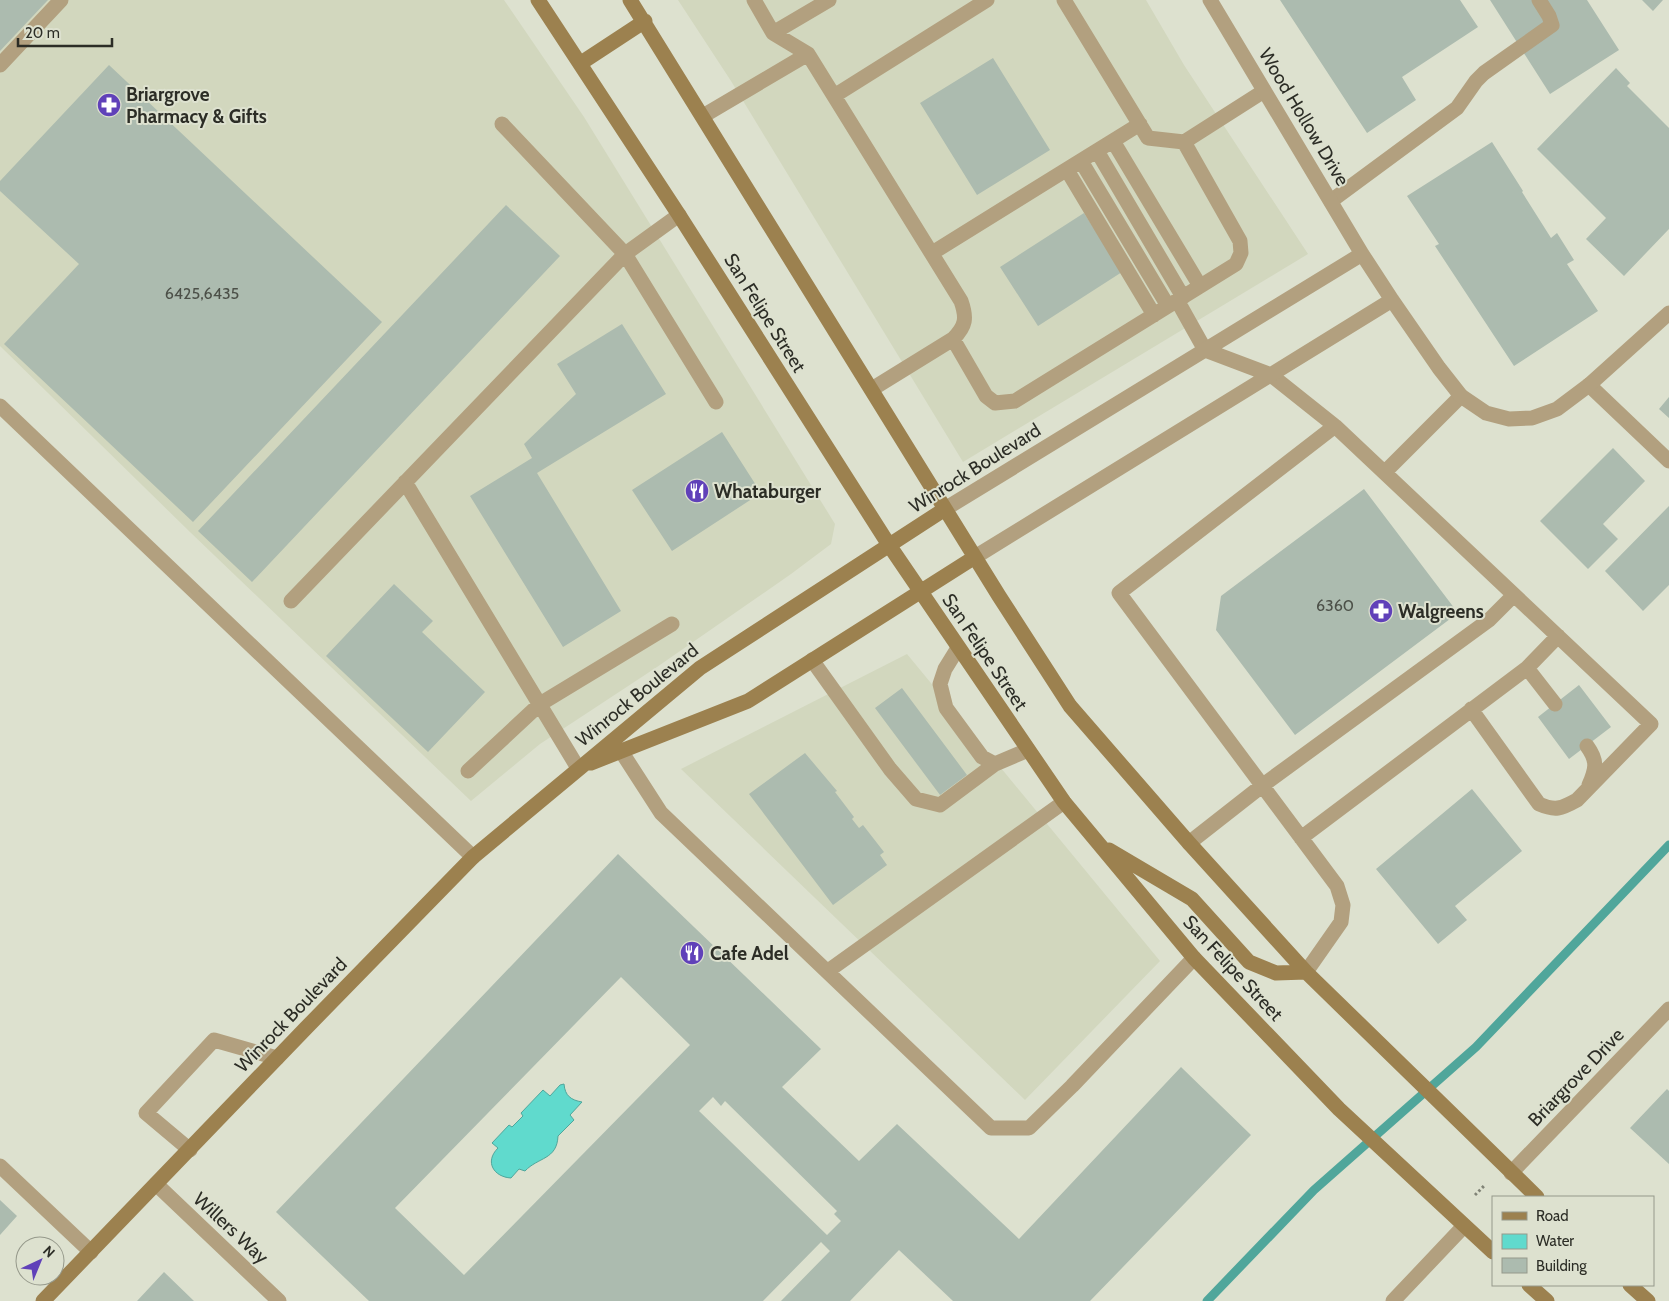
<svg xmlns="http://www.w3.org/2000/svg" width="1669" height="1301" font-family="Cabin,sans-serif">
<rect width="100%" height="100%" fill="#dde1cf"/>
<path fill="#d2d7be" d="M0 0H504L584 117 835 524 831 544 791 574 657 667 540 744 471 801 190 532 0 346Z
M678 0H1146L1184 65 1308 254 963 462 731 81Z
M907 654 1160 961 1025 1100 681 769Z"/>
<path fill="#60dacd" stroke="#50a69b" d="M564 1084C565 1096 571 1100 582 1102L570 1115 574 1120 558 1136C557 1160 538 1157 525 1171L519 1169 511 1178C494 1177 484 1162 498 1148L492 1143 509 1125 512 1127 523 1116 521 1113 543 1090 550 1096 560 1085Z"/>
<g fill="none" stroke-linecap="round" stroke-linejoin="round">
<path stroke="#50a69b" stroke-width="9" d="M1207 1301 1314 1190 1476 1047 1669 845"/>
</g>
<path fill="#acbbaf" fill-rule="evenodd" d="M0 0H48L0 51Z
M1280 0H1460L1478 27 1402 77 1416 100 1367 133Z
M1490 0H1587L1619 50 1550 94Z
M1642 0H1663L1653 11Z
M993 58 1050 150 977 195 920 103Z
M109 65 382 322 193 522 4 344 79 264 0 191V181Z
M1616 68 1630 83 1627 86 1669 128V229L1624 276 1586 239 1606 218 1537 149Z
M1492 142 1523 191 1522 192 1551 238 1557 233 1574 260 1567 264 1598 311 1514 366 1435 246 1439 244 1407 196Z
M506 205 560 256 252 582 198 531Z
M1084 213 1122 272 1038 326 1000 267Z
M622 324 666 394 537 473 621 611 563 647 470 496 532 458 524 444 576 394 557 364Z
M1669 397V418L1659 409Z
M722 432 761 493 672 551 632 490Z
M1613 448 1645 481 1603 524 1618 539 1588 569 1540 521Z
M1364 489 1458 613 1295 735 1216 630 1221 596Z
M1669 506V585L1643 611 1605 571Z
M394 584 433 621 422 632 485 692 428 752 326 656Z
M1579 685 1611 727 1569 759 1538 717Z
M902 688 967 775 940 795 875 708Z
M805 753 837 791 835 792 854 817 852 819 859 828 863 825 884 852 880 855 887 865 833 905 749 794Z
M1472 789 1522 851 1455 906 1467 920 1438 944 1376 869Z
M618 854 821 1049 782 1087 859 1161 897 1124 1019 1239 1181 1067 1251 1135 1090 1301H953L899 1250 850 1301H781L830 1251 821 1242 763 1301H369L276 1212ZM621 977 690 1045 464 1275 395 1208ZM713 1097 721 1106 725 1101 837 1211 834 1214 841 1221 827 1235 699 1111Z
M1667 1089 1669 1091V1164L1630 1128Z
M0 1200 17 1216 0 1235Z
M164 1272 194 1301H137Z"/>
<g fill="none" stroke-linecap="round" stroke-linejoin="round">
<path stroke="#808376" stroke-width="3" stroke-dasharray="2.5 2.5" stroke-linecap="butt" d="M1475 1195 1485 1185"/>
<path stroke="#b2a07f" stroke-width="15" d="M754 0 773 33 808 54 961 301C967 318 966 326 953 339L872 389
M1064 0 1148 138 1184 142 1264 91
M773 33 829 0
M0 65 61 0
M834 96 987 0
M703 116 808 54
M502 124 625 254 716 402
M1113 141 1200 286
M1097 151 1183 297
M1081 161 1168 306
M1067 170 1154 315
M1331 201 1457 108 1476 81 1484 73 1552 25 1549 16 1539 0
M932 253 1140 124
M1177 300 1205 350
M953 339 986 396 995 403 1015 401 1236 264 1241 253 1240 241 1184 142
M1271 375 1335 426 1651 724 1577 800C1561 809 1555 811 1539 804L1471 709
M1589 385 1669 461
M0 406 473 857
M1385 472 1461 396
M405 482 578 768
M291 601 625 254 679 215
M958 648 945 669 940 684 946 708 982 757 995 764 1028 750
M812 660 890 769 916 799 940 805 995 764
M1527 668 1555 704
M1587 746C1598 761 1596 769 1589 785
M621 751 661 813 991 1128H1029L1072 1086 1194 958
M468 771 540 704 672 624
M1301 838 1527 668 1558 636
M1189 843 1263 785 1489 620 1514 595
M828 971 1064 802
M1306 972 1341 922 1343 905 1337 886 1119 593 1335 426
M190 1150 146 1113 214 1040 277 1058
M0 1166 91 1252"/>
<path stroke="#b2a07f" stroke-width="15" d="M1210 0 1362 254 1392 300 1439 368 1461 396 1486 413 1509 419 1532 418 1557 409 1589 385 1669 313
M1205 350 1271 375
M945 509 1362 254
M975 557 1392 300
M1511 1173 1669 1009
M156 1184 279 1301
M1393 1301 1464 1226"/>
<path stroke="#9c814f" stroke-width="15" d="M538 0 679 215 889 545 1064 802 1194 958 1339 1109 1493 1252
M630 0 999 596 1070 706 1189 843 1306 972 1537 1197
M581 63 645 21
M591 763 748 701 975 557
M1109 850 1192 899 1249 962 1276 973 1306 972
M1529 1285 1547 1301
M1630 1285 1648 1301
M43 1301 306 1028 473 857 700 668 945 509"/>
</g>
<defs>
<g id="pharmacy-disc" transform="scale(1.25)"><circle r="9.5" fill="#6041b9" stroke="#dde1cf"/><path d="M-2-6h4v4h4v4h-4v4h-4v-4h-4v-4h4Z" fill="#fff"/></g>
<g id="restaurant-disc" transform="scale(1.25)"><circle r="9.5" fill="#6041b9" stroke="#dde1cf"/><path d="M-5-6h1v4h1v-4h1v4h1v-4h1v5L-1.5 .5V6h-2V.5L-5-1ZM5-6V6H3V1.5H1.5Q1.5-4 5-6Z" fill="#fff"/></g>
</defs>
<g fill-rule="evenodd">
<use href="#pharmacy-disc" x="109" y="105"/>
<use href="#restaurant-disc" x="697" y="491"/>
<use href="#pharmacy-disc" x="1381" y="611"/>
<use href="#restaurant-disc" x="692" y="953"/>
</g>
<g text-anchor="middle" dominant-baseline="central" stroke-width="4" stroke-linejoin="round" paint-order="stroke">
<g font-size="16" fill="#4c5048">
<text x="202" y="293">6425,6435</text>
<text x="1335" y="605">6360</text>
</g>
<g font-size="19" font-weight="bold" fill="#2c2d26" stroke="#dde1cf" text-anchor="start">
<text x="126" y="94">Briargrove<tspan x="126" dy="22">Pharmacy &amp; Gifts</tspan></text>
<text x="714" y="491">Whataburger</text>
<text x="1398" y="611">Walgreens</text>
<text x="710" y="953">Cafe Adel</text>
</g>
<g font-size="19" fill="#2c2d26" stroke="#dde1cf">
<text transform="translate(1304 117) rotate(59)">Wood Hollow Drive</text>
<text transform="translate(765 313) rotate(58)">San Felipe Street</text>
<text transform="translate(975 468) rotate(-32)">Winrock Boulevard</text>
<text transform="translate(985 652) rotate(56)">San Felipe Street</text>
<text transform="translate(637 695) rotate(-39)">Winrock Boulevard</text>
<text transform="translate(1233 968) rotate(47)">San Felipe Street</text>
<text transform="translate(291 1015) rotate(-46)">Winrock Boulevard</text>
<text transform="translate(1576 1077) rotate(-46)">Briargrove Drive</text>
<text transform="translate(231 1228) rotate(43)">Willers Way</text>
</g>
</g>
<rect x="1492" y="1196" width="162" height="90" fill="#dde1cf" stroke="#96998b"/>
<rect x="1502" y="1212" width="25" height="8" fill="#9c814f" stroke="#96998b"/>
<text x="1536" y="1221" font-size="15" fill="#2c2d26">Road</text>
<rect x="1502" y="1234" width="25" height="15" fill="#60dacd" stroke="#96998b"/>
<text x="1536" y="1246" font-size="15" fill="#2c2d26">Water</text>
<rect x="1502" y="1258" width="25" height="15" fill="#acbbaf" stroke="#96998b"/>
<text x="1536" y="1271" font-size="15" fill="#2c2d26">Building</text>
<g transform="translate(40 1261) rotate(44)"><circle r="24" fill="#dde1cf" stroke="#96998b"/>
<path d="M0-4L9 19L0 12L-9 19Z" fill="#6041b9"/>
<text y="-8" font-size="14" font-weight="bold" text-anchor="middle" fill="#2c2d26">N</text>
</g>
<path d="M18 38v8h94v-8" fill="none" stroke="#2c2d26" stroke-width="2.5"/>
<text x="25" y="38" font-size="15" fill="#2c2d26" stroke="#dde1cf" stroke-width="4" paint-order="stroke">20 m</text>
</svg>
